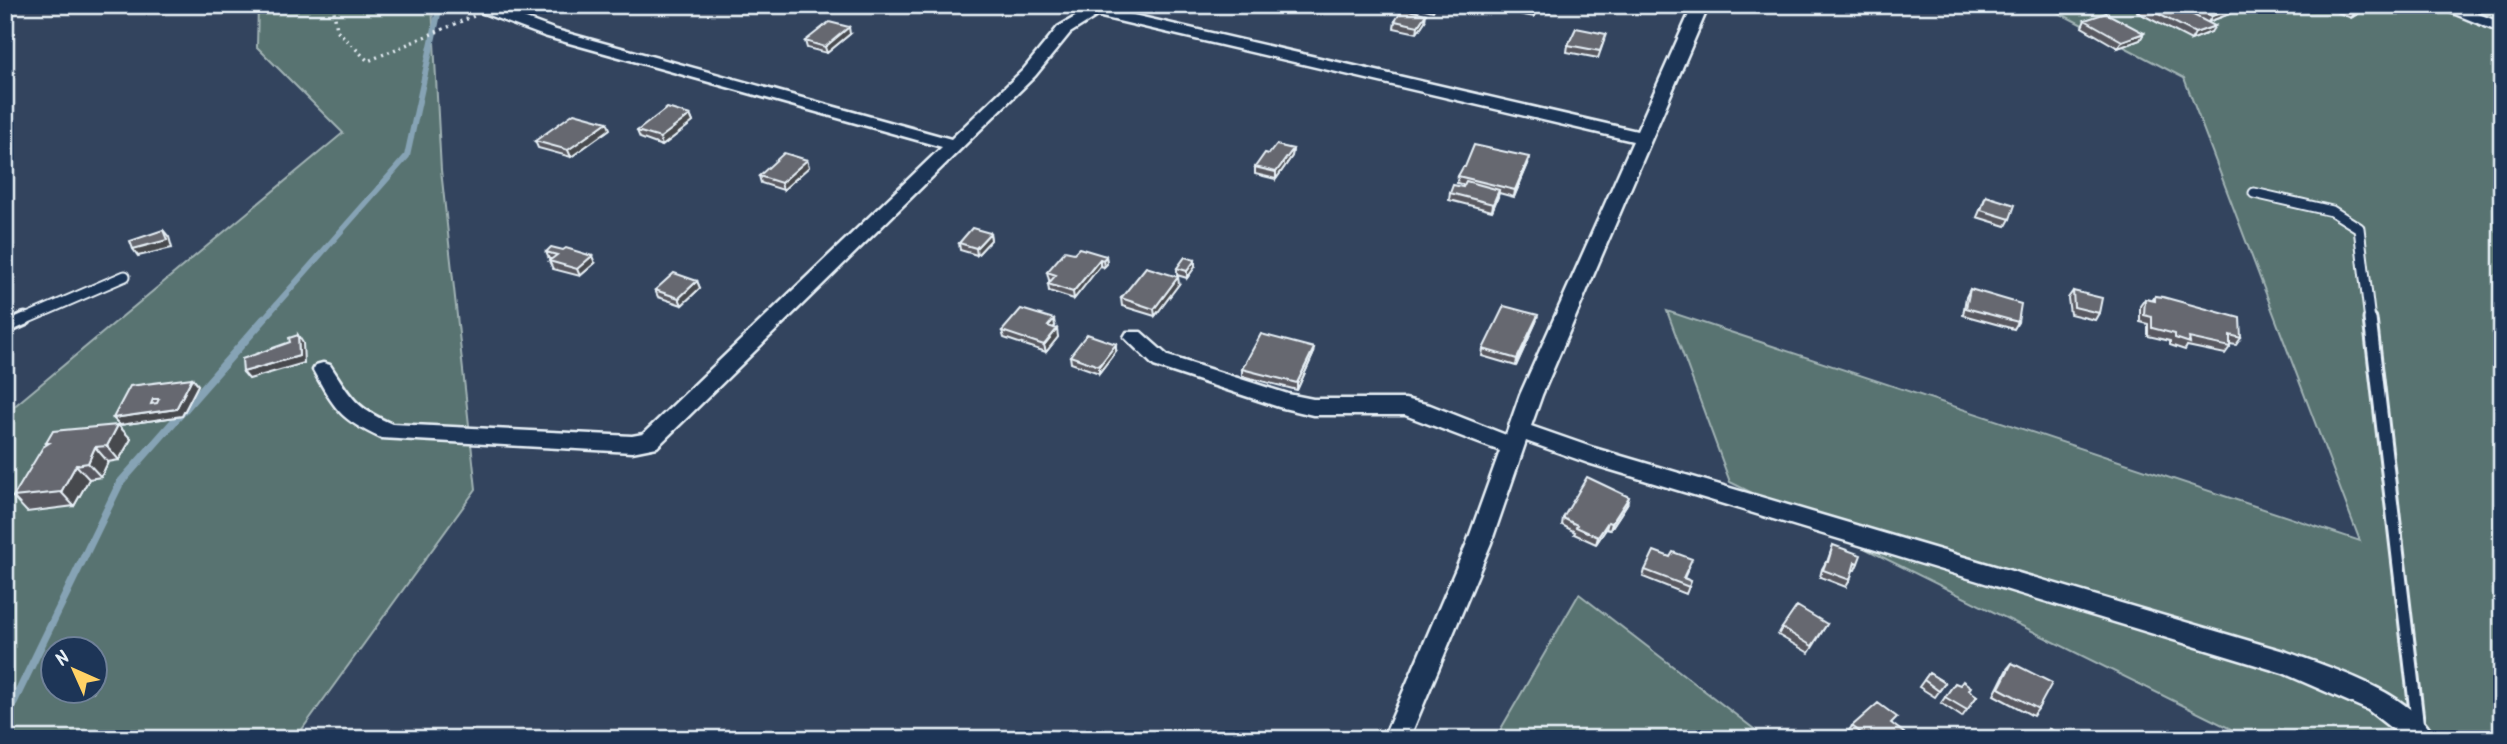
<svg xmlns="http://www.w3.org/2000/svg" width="2507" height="744" font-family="Kalam,sans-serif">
<rect width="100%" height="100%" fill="#33445e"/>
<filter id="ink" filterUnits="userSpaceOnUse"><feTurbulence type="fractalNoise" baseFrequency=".0143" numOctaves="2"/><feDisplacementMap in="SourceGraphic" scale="14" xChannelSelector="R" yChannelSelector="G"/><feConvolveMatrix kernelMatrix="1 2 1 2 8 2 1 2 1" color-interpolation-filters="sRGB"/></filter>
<g filter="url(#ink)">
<path fill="#597371" stroke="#a0b2b4" stroke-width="2" fill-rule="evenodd" d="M258 5H432L441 170 476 489 295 739H5V414L343 133 257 47ZM52 650H94V692H52Z
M2044 5H2502V739H2251L1730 482 1667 311 2360 541 2184 78Z
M1579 594 1767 739H1495Z"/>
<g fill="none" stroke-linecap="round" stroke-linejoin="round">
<path stroke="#86a3b5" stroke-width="6" d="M262 321 407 156 440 5"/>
<path stroke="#86a3b5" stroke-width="8" d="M5 720 120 483 264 319"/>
<g stroke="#e8f1f8" stroke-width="13">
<path id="lane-far1" d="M2254 193 2332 211 2359 228 2370 321
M21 321 125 276"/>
</g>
<g stroke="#e8f1f8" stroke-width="17">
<path id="lane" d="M2370 319 2418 728
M5 328 25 319"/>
</g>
<g stroke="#e8f1f8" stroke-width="5">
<path id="street" d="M488 5 556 30 951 139 1023 70 1058 27 1094 6 1637 131 1693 5H1709L1542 395 1531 426 1594 448 2287 652C2331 668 2414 693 2435 739H2405L2368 710 2283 673 1588 463 1526 441 1491 543 1409 739H1383L1467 543 1500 451 1405 415H1313L1279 407 1154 366 1124 337 1127 332H1141L1168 356 1288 394 1313 399H1405L1430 405 1506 435 1520 395 1633 141 1097 16 1070 33 1035 76 657 447 632 452 381 438C338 418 336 410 313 370L316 365 323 363 330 365C351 397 355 408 392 424L632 436 643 434 942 147 544 36 483 13 480 10Z
M2433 5H2455L2502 23V33Z"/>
</g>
<path stroke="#e8f1f8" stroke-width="3.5" stroke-dasharray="2 4.5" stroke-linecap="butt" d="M333 5 337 30 368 61 474 16"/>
<use href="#lane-far1" stroke="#1d3557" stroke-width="9"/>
<use href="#lane" stroke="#1d3557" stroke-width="11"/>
<use href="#street" fill="#1d3557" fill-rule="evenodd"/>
</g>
<path fill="#585960" stroke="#e8f1f8" stroke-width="2" d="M1413 5H1436L1433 11 1413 6Z
M1489 5H1554L1550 13 1538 11 1534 17 1489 8Z
M2140 5 2180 8 2181 5H2253L2208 22 2211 32 2191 40 2137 12Z
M2303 5H2321L2315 10Z
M2337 5H2360L2364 7 2359 13 2351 18 2334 11Z
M2085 20 2144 33 2140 40 2118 48 2082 27Z
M1395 21H1425L1417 33 1394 28Z
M850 34 827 53 807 48 805 41Z
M1604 41 1598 58 1567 52 1568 45Z
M690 115 693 122 662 146 640 138 637 131Z
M610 129 571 157 538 148 535 141Z
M1293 149 1292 156 1276 179 1255 174V167L1269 154Z
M807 160 809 167 783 190 761 183 759 176Z
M1528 164 1514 197 1499 193 1492 211 1449 200 1450 193 1463 187 1464 185 1457 183 1458 176 1465 167Z
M1986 196 2010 219 2006 226 1977 217Z
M990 233 991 240 977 255 960 250 959 243Z
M546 252 595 263 580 276 553 269 549 261 552 259H549Z
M1074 253 1106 256 1107 264 1104 267 1100 266 1074 299 1049 291 1048 284 1051 281 1049 280 1047 272Z
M1195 267 1187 278 1177 275V268Z
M697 281 700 288 682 305 658 297 655 290Z
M1179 284 1155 316 1122 306 1121 298Z
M1970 289 2018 322 2014 329 1963 315 1966 297Z
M2073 291 2099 313 2095 320 2070 314 2068 298Z
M2155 296 2241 338 2236 345 2230 344V347L2225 354 2187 346 2185 350 2170 345V341L2148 336V324L2140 322V306L2145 299 2152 301Z
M1536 322 1516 366 1482 356 1483 349Z
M1055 326 1054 328 1058 337 1046 352 1004 338 1002 331Z
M1116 351 1099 373 1071 363 1070 356Z
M1313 355 1297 390 1242 376V369Z
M192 378 198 385 182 416 120 425 113 418Z
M131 439 119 460 108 462 101 477 89 479 74 506 27 512 13 497 47 445 46 443Z
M1627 504 1610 530 1606 529 1596 544 1574 534 1575 532 1562 525 1563 518Z
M1833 545 1858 563 1855 570H1853L1850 580 1846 587 1820 577 1822 569 1826 562H1827Z
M1689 567 1684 578 1691 581 1686 594 1643 577 1645 570Z
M1827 624 1809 653 1778 635 1782 628Z
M2012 663 2038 709 2033 716 1994 695 2007 669Z
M1929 673 1945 683 1935 697 1919 687Z
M1955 683 1977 696 1962 717 1941 703Z
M1892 724 1900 739H1856L1848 732 1852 726Z
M2049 729 2070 739H2043L2044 736Z"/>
<path fill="#47494e" stroke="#e8f1f8" stroke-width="2" d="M1539 5 1538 11 1534 17 1535 11Z
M2241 5H2253L2208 22 2212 16Z
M2364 7 2359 13 2351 18 2356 11Z
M1426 14 1425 21 1417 33 1418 26Z
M2215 26 2211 32 2191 40 2195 33Z
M849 27 850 34 827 53 825 47Z
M2144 33 2140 40 2118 48 2122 41Z
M690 115 693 122 662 146 660 138Z
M607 122 610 129 571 157 568 150Z
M1293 149 1292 156 1276 179V172Z
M1529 157 1528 164 1514 197 1515 190Z
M807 160 809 167 783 190 781 183Z
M1499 190 1498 197 1492 211 1493 204Z
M163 230 169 237 172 248 138 256 133 249Z
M990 233 991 240 977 255 976 248Z
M592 256 595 263 580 276 577 269Z
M1106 256 1107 264 1104 267 1103 260Z
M1100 259V266L1074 299 1073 292Z
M1195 260V267L1187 278V271Z
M1178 277 1179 284 1155 316 1154 309Z
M697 281 700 288 682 305 679 298Z
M1538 315 1536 322 1516 366 1517 359Z
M1054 319 1055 326 1049 333 1048 326Z
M1057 329 1058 337 1046 352 1044 345Z
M298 335 303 343 304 363 249 379 243 372 299 356Z
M1116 344V351L1099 373V366Z
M1314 348 1313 355 1297 390V383Z
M192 378 198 385 182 416 120 425 113 418 176 409Z
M118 425 131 439 119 460 107 446Z
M95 447 108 462 101 477 88 463Z
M76 465 89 479 74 506 61 492Z
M1629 497 1627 504 1610 530 1612 523Z
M1608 522 1606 529 1596 544 1598 537Z"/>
<path fill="#666870" stroke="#e8f1f8" stroke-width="2" fill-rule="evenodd" d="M1508 5H1538L1535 11Z
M2141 5H2174L2215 26 2195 33Z
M2186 5H2241L2212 16Z
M2341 5H2360L2364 7 2356 11Z
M1403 9 1426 14 1418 26 1395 21Z
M2106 13 2144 33 2122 41 2085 20Z
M829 22 849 27 825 47 805 41Z
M1576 28 1606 34 1600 51 1568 45Z
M667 108 690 115 660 138 637 131Z
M574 113 607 122 568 150 535 141Z
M1276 145 1293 149 1276 172 1255 167 1265 153 1269 154Z
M1474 145 1529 157 1515 190 1458 176 1463 167H1465Z
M784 153 807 160 781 183 759 176Z
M1466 181 1499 190 1493 204 1450 193 1453 185 1463 187Z
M1986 196 2015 205 2010 219 1981 210Z
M972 228 990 233 976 248 959 243Z
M163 230 167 240 133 249 130 241Z
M551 247 563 250 566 248 592 256 577 269 549 261 557 255 546 252Z
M1079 248 1106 256 1103 260 1100 259 1073 292 1048 284 1056 275 1047 272 1065 251 1074 253Z
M1185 257 1195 260 1187 271 1177 268Z
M1146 267 1178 277 1154 309 1121 298Z
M674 273 697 281 679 298 655 290Z
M1970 289 2021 304 2018 322 1966 308Z
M2073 291 2102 298 2099 313 2074 307Z
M2155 296 2163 297 2240 318 2241 338 2230 335V347L2189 338 2190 343 2175 338V334L2152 328V317L2144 315 2145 299 2155 301Z
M1504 306 1538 315 1517 359 1483 349Z
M1021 309 1054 319 1048 326 1057 329 1044 345 1002 331Z
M1087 334 1116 344 1099 366 1070 356Z
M1261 334 1314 348 1297 383 1242 369Z
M298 335 299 356 243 372 242 359 290 342 289 338Z
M192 378 176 409 113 418 130 386ZM153 399H159L157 403 151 404Z
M118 425 107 446 95 447 88 463 76 465 61 492 13 497 43 447 49 443H46L53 431Z
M1587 477 1629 497 1612 523 1608 522 1598 537 1576 527 1577 525 1563 518Z
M1833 545 1861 555 1858 563 1855 562 1850 580 1823 570 1826 562H1828Z
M1654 551 1670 557 1673 552 1692 559 1683 578 1691 581 1689 587 1645 570Z
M1797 606 1827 624 1812 646 1782 628Z
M2012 663 2052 683 2038 709 1999 688Z
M1929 673 1945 683 1939 691 1924 680Z
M1963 681 1971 687 1969 690 1977 696 1967 710 1945 697 1955 683 1960 685Z
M1878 703 1897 717 1891 723 1904 733 1899 739H1869L1852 726Z
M2049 729 2070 739H2047Z"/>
</g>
<rect width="2507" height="744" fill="none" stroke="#1d3557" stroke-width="28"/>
<rect x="14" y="14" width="2479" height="716" fill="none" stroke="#e8f1f8" stroke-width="2.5" filter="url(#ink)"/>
<g transform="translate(74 670) rotate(315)"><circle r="33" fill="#1d3557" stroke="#6e8097" stroke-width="2"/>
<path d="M0-5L12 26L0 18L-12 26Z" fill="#ffd166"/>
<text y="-10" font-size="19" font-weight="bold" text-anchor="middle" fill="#e8f1f8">N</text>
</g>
</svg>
